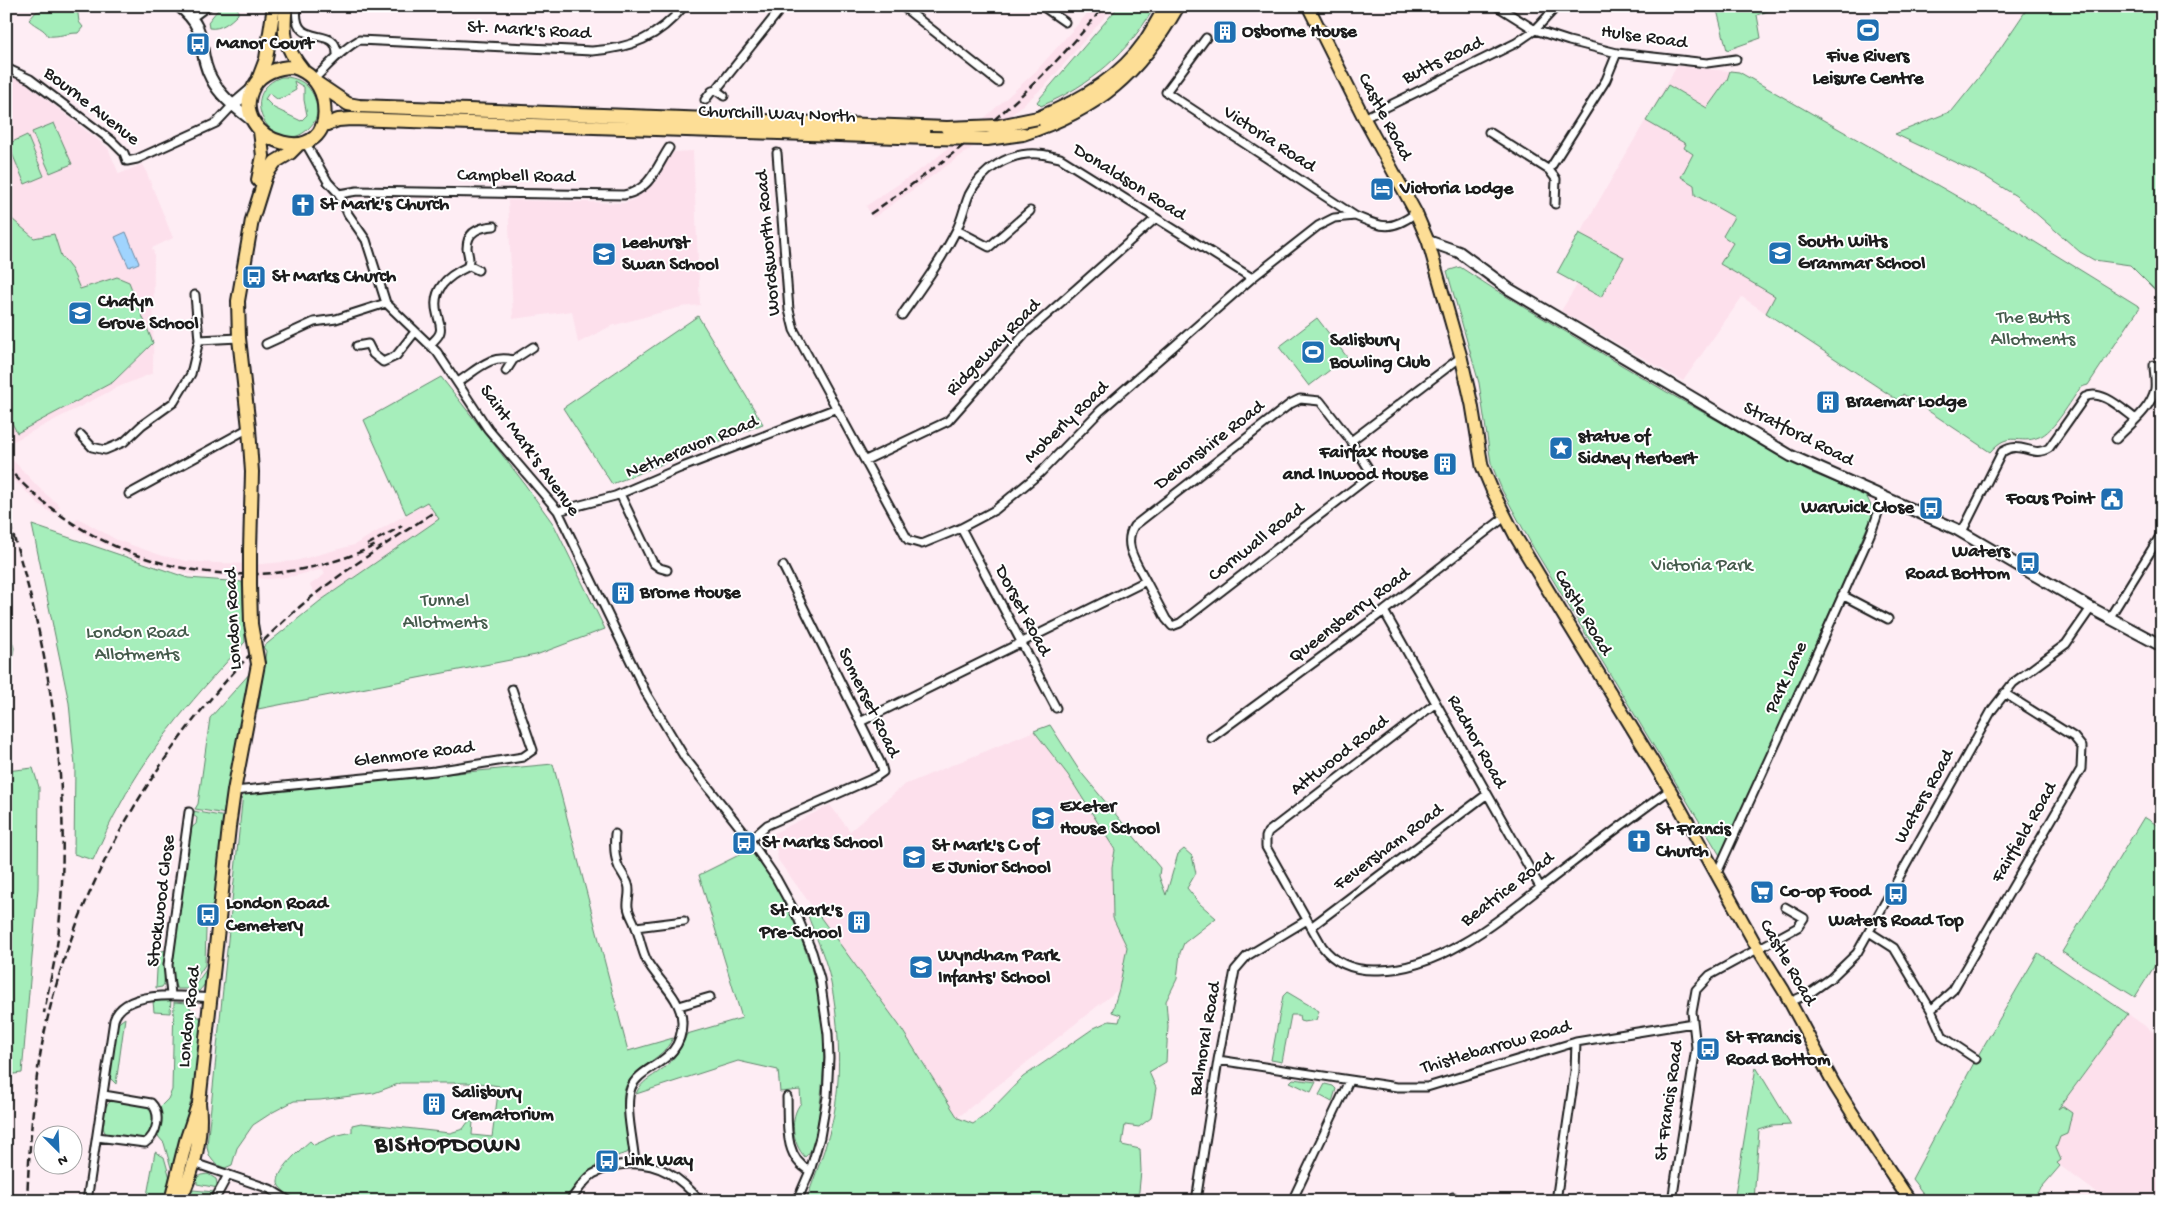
<svg xmlns="http://www.w3.org/2000/svg" width="2168" height="1207" font-family="'Gochi Hand',sans-serif">
<rect width="100%" height="100%" fill="#feedf4"/>
<filter id="ink" filterUnits="userSpaceOnUse"><feTurbulence type="fractalNoise" baseFrequency=".02" numOctaves="2"/><feDisplacementMap in="SourceGraphic" scale="10" xChannelSelector="R" yChannelSelector="G"/><feConvolveMatrix kernelMatrix="1 2 1 2 8 2 1 2 1" color-interpolation-filters="sRGB"/></filter>
<g filter="url(#ink)">
<path fill="#fde0ec" d="M1094 6H1114L1046 85 980 142 873 218 866 206 930 163 979 123 1036 71Z
M1677 66 1739 72 2009 226 1899 401 1742 297 1683 381 1561 311 1577 285 1557 273Z
M6 74 22 80 108 148 119 174 143 164 173 238 152 248 154 253 153 373 118 387 10 443 6 438Z
M693 151 700 305 681 307 611 326 578 343 572 311 513 319 508 200 624 203 635 199 658 179 665 163 674 152Z
M6 453 42 491 60 506 54 515 39 504 6 472Z
M427 502 440 519 320 601 310 585 325 574 323 569 294 576 270 579 189 574 134 558 99 542 71 526 78 518 117 540 163 556 187 561 215 563 261 564 295 561 354 545Z
M1034 731 1068 775 1115 850 1112 867 1113 918 1127 947 1119 989 957 1118 899 1025 778 860 774 833 830 805 850 831 904 785Z
M2128 1014 2162 1038V1201H2108L2032 1145Z"/>
<path fill="#a6eebb" stroke="#61856c" fill-rule="evenodd" d="M57 6H77L79 22 83 27 78 33C67 33 59 37 48 36 44 28 36 27 29 20L36 12 46 9 53 12Z
M221 6H234L238 9V14C230 22 221 30 209 28L208 22Z
M1119 6H1155C1128 53 1091 85 1041 106L1037 102 1040 98Z
M1716 6H1781L1757 15 1761 38 1727 50Z
M2029 6H2162V297L2130 265 2094 260 2080 252 2016 196 1986 177 1895 134 1952 111 1989 65Z
M1730 71 1739 72 2009 226 2140 307 2088 385 2081 387C2071 400 2054 432 2039 437 2018 446 2010 429 1990 452L1903 394 1899 401 1766 313 1775 296 1720 264 1733 243 1723 236 1734 217 1695 195 1694 185 1681 177 1693 154 1684 148 1686 144 1646 121 1668 85 1707 108 1727 80Z
M281 77C303 76 317 91 317 112 317 119 313 124 308 129 276 160 233 95 281 77ZM294 81 304 87V100L307 115 301 121 274 108 265 99 269 93 277 99 284 97 296 90Z
M54 123 72 164 50 173 32 132Z
M27 135 44 176 25 184 8 144Z
M12 219 34 238 54 234 61 256 72 270 80 289 117 277 129 282 153 343 113 382 17 433 6 411V221Z
M1579 233 1624 257 1601 297 1557 273Z
M1460 267 1494 289 1665 391 1809 472 1866 495 1874 512 1721 857 1533 547 1502 490 1491 463 1479 383 1447 271Z
M698 316 763 424 612 484 563 408Z
M1317 318 1347 357 1309 386 1279 347Z
M441 377 521 479 554 525 605 629 536 655 258 709 266 651 263 647 320 601 439 519 427 502 406 514 364 420Z
M32 525 188 578 242 582 245 642C199 692 152 744 120 805 110 822 102 841 93 860L74 854 75 766 69 703Z
M6 620 14 648 6 700Z
M251 672 226 814 195 809 198 804 210 718Z
M1050 725 1079 770 1160 868 1159 876 1166 895 1178 854 1184 849 1192 856 1196 873 1187 888 1200 904 1216 918 1184 943 1180 953 1177 979 1166 1001 1168 1026 1166 1062 1149 1072 1156 1088 1151 1118 1139 1127 1125 1125 1122 1145 1140 1149 1141 1171 1138 1201H806C816 1172 828 1144 834 1114 842 1071 839 1016 829 974 824 954 814 933 807 913L815 910 899 1025 958 1118 973 1124 987 1114 1023 1077 1094 1028 1109 1021 1119 1022 1121 1015 1112 1012 1119 989 1127 947 1113 918 1112 867 1115 850 1068 775 1034 731Z
M553 764 628 1051 673 1038C661 1063 630 1066 624 1092 620 1113 641 1134 627 1153 592 1162 585 1174 563 1201H299C293 1197 283 1192 279 1186 272 1174 302 1148 310 1141L314 1145 334 1136 352 1132V1125L361 1123 450 1133 463 1129 468 1122 473 1121 472 1135 492 1137 499 1086 480 1083H401L374 1093 320 1100 294 1101 273 1112 253 1125 237 1148 232 1165 225 1168C214 1165 208 1157 207 1146L243 793Z
M33 768 39 787 38 888 22 1073 6 1075V820L9 816H6V771Z
M193 811 226 817 220 876 212 907H209L206 929 205 965 189 989H177L174 983 172 968 189 830 196 824 197 818 193 815Z
M2144 817 2162 828V954L2135 997 2062 952Z
M747 847C758 861 772 877 780 893 802 935 820 984 823 1031 825 1056 823 1080 820 1104 818 1121 819 1145 805 1157 792 1144 789 1117 801 1103L800 1090 780 1092 778 1070 738 1061 636 1094C641 1081 651 1078 661 1070 674 1061 681 1048 687 1034L742 1018 699 875 745 852Z
M166 950 164 984 162 987 156 988 158 952Z
M2038 953 2128 1014 2058 1109 2062 1106 2072 1113 2067 1134 2060 1137 2056 1148 2061 1160 2057 1163 2060 1166 2030 1201H1929L1912 1179 1976 1059Z
M208 967 206 983 199 991 190 992Z
M1287 992 1319 1011 1316 1020 1304 1022 1300 1021 1299 1015H1291L1282 1062 1271 1060 1283 996Z
M162 999H171L170 1013 154 1012 153 1001Z
M174 1002 187 1003 195 1015 202 1019 195 1086 172 1171 164 1143 157 1135 160 1115 159 1108 168 1099 172 1090Z
M125 1018 116 1084 108 1076 117 1024Z
M1756 1067 1791 1125 1772 1126 1759 1130 1754 1201H1734Z
M1293 1079 1316 1082 1311 1092 1290 1082Z
M1325 1084 1333 1086 1336 1089 1332 1102 1319 1095Z
M113 1100 147 1105C157 1113 154 1127 148 1137L138 1140 106 1134C99 1124 102 1105 113 1100Z
M155 1152 164 1157 170 1178 172 1180 166 1201H146Z
M208 1174 216 1179 218 1188 197 1184V1181L194 1179 201 1175Z
M193 1190 214 1192 206 1201H185L189 1191 192 1192Z"/>
<path fill="#a0d4fe" stroke="#6b8aa4" d="M1615 6H1686C1663 13 1639 11 1615 6Z
M126 232 139 263 129 267 115 237Z"/>
<g fill="none" stroke-linecap="round" stroke-linejoin="round">
<g stroke="#1c1c1c" stroke-width="11">
<path id="street" d="M297 6C291 52 337 23 337 54
M902 6 998 82
M1042 6 1065 22
M1497 6 1535 30 1569 41 1617 53 1707 63 1736 59
M193 17 208 6
M1206 38 1166 92 1355 216C1382 227 1390 232 1416 213
M6 68 30 79 112 141 124 153 127 161 137 159 216 123 232 106
M314 79C329 65 341 50 359 40L592 51C631 48 658 38 684 6
M716 90 724 96
M705 100 712 91 716 90 783 6
M1364 118 1516 43 1535 30 1557 6
M1489 132 1549 170 1606 80 1617 53
M305 142 328 182 339 194 348 214 366 240 386 303 437 352 488 429 558 511 646 693 685 758 750 840 776 878 798 918 812 952 820 979 828 1034 829 1058 827 1097 820 1137 810 1171 797 1201
M777 153 789 310 794 330 908 540 922 544 961 528 995 510 1040 473 1100 411 1252 278 1318 226 1334 218 1355 216
M1549 170 1556 179 1555 204
M339 194 357 191 624 195C650 190 656 168 669 148
M957 230 989 247 1030 211
M468 265 478 270
M902 315C921 288 941 261 956 231 962 220 964 207 969 195 981 170 1009 152 1038 154 1045 154 1053 157 1060 158L1252 278
M199 340 239 338
M266 344 314 322 336 319 386 303
M430 345C433 341 439 337 440 332 442 326 438 319 437 313 431 289 448 276 467 267 471 260 468 255 467 248 467 231 480 227 494 226
M357 346 368 344 373 354 383 362 396 356 415 332
M506 371 513 360
M458 382C477 370 490 354 513 360L533 347
M81 435 92 447 105 450 124 442 142 425 174 402 191 374 199 340 195 295
M2116 439C2129 425 2151 409 2155 389 2156 381 2154 373 2154 365
M866 460 948 421 1024 335 1156 218
M129 494 249 428
M620 494 653 563 660 568 667 570
M558 511 615 496 680 468 837 408
M961 528 1056 708
M1962 532 2002 452C2021 439 2032 459 2049 448L2085 397C2101 388 2123 410 2136 419
M1146 581C1137 563 1122 545 1134 526L1290 404 1300 399 1320 401 1351 441
M1842 595 1888 619
M1384 611 1540 887
M2110 617 2162 533
M1436 703 1268 832 1266 837V847L1322 946C1336 965 1357 971 1379 970 1448 969 1510 910 1563 870 1598 843 1633 816 1670 790
M860 722 1146 581 1166 619 1172 626 1180 623 1369 477 1370 471 1351 441 1461 357
M1211 738 1384 611 1505 517
M234 791 435 771 523 757 533 750 512 689
M615 834C614 846 614 857 619 868 622 873 626 879 628 884 631 892 627 900 628 907 629 914 633 919 635 925 640 937 641 949 647 961 657 980 682 998 682 1022 683 1064 640 1064 631 1088 624 1107 634 1143 635 1164
M750 840 767 825 876 777 883 772 881 764 783 566
M1717 873C1761 776 1806 679 1849 581 1858 560 1881 517 1881 496
M636 927 684 921
M1311 927 1486 795
M1869 932 1894 948 1931 1010 1943 1037 1976 1059
M171 995 168 965 189 812
M1790 1002 1810 993 1831 978 1857 953 1992 710 2013 683 2066 644 2091 608
M679 1006 710 997
M1931 1010 1953 990 2081 769 2082 747 2074 737 2004 693
M1218 1060 1397 1087H1427L1576 1042 1693 1023
M787 1097C788 1123 783 1157 810 1171
M97 1137 145 1143C157 1135 162 1114 151 1103L104 1095
M191 1162 270 1189 289 1201
M87 1201 114 1020C124 988 186 996 211 998
M214 1201 228 1175
M570 1201C577 1192 584 1180 593 1174 604 1168 615 1165 627 1164 659 1162 680 1177 700 1201
M1196 1201 1218 1060 1235 970 1247 956 1307 920
M1292 1201 1349 1081
M1451 1201 1453 1197
M1556 1201 1575 1071 1576 1042
M1672 1201 1696 1048 1692 1012 1696 990 1710 975 1798 927 1804 918 1785 907"/>
</g>
<g stroke="#1c1c1c" stroke-width="14">
<path id="secondary" d="M179 6C212 33 195 48 211 78 221 98 238 109 254 122
M232 106 252 89
M1428 241 1459 252 1509 289 1791 456 1956 529 2091 608 2162 646"/>
</g>
<g stroke="#1c1c1c" stroke-width="15">
<path id="primary" d="M1308 6 1364 118 1416 213 1428 241 1461 357 1472 405 1482 466 1493 492 1516 537 1566 620 1670 790 1758 949 1784 991 1834 1084 1871 1143 1910 1201"/>
</g>
<g stroke="#1c1c1c" stroke-width="16">
<path id="highway" d="M286 6C282 34 285 48 303 70
M293 67C309 72 319 82 323 98 339 177 223 142 254 86 261 73 278 67 293 67Z
M258 80 266 59 274 6
M317 83 348 104 359 106 947 128
M1038 118C1078 102 1119 79 1144 43 1152 31 1159 18 1166 6
M322 126 338 120 351 119 929 138
M1023 134C1099 109 1139 74 1178 6
M258 180 263 156 260 131
M250 551 252 472 249 428 239 338 238 301 252 220 266 175 275 162 290 153 298 145
M250 585 251 624
M171 1201 186 1141 197 1108
M179 1201C194 1173 203 1134 199 1103L229 827 234 791 258 664"/>
</g>
<use href="#street" stroke="#fff" stroke-width="7"/>
<use href="#secondary" stroke="#fff" stroke-width="10"/>
<use href="#primary" stroke="#fdde96" stroke-width="11"/>
<use href="#highway" stroke="#fdde96" stroke-width="12"/>
<path stroke="#1c1c1c" stroke-width="2.5" stroke-dasharray="8 4" stroke-linecap="butt" d="M870 214C957 154 1038 90 1104 6
M6 466C98 570 250 605 376 545
M6 513C50 644 72 788 59 927 57 956 49 984 44 1013
M367 545 402 526
M27 1201C29 1154 32 1108 39 1062 66 894 161 736 285 620 330 578 384 546 434 512"/>
<g stroke="#1c1c1c" stroke-width="16" stroke-linecap="butt">
<path id="highway-bridge" d="M947 128 999 126 1038 118
M929 138 987 139 1023 134
M250 585V551
M251 624 258 664"/>
</g>
<use href="#highway-bridge" stroke="#fdde96" stroke-width="12"/>
</g>
</g>
<defs>
<g id="stadium-square" transform="scale(1.25)"><rect x="-9" y="-9" width="18" height="18" rx="4" fill="#1f6fb2" stroke="#fff"/><path d="M0-5a6.5 5 0 1 0 0 10a6.5 5 0 1 0 0-10ZM-3.5-1.8h7v3.6h-7Z" fill="#fff"/></g>
<g id="building-square" transform="scale(1.25)"><rect x="-9" y="-9" width="18" height="18" rx="4" fill="#1f6fb2" stroke="#fff"/><path d="M-4-6H4V6H1V3H-1V6H-4ZM-2.5-4.3h1.7v1.8h-1.7ZM.8-4.3h1.7v1.8H.8ZM-2.5-1h1.7V.8h-1.7ZM.8-1h1.7V.8H.8Z" fill="#fff"/></g>
<g id="bus-square" transform="scale(1.25)"><rect x="-9" y="-9" width="18" height="18" rx="4" fill="#1f6fb2" stroke="#fff"/><path d="M-5-6H5V4H4V6H2V4H-2V6H-4V4H-5ZM-3.5-4V0h7V-4ZM-3.5 1.2v1.5H-2V1.2ZM2 1.2v1.5H3.5V1.2Z" fill="#fff"/></g>
<g id="hotel-square" transform="scale(1.25)"><rect x="-9" y="-9" width="18" height="18" rx="4" fill="#1f6fb2" stroke="#fff"/><path d="M-6-4.5h1.5V1H6V5H4.5V3h-9V5H-6ZM-4 0a1.8 1.8 0 1 1 3.6 0ZM.5 0V-2.5h3Q6-2.5 6 0Z" fill="#fff"/></g>
<g id="church-square" transform="scale(1.25)"><rect x="-9" y="-9" width="18" height="18" rx="4" fill="#1f6fb2" stroke="#fff"/><path d="M-1.2-6h2.4v3.5h3.3v2.4h-3.3V6h-2.4V-.1h-3.3v-2.4h3.3Z" fill="#fff"/></g>
<g id="school-square" transform="scale(1.25)"><rect x="-9" y="-9" width="18" height="18" rx="4" fill="#1f6fb2" stroke="#fff"/><path d="M0-5L7-2L0 1L-7-2ZM-4 1L0 2.5L4 1V4Q0 6-4 4Z" fill="#fff"/></g>
<g id="sight-square" transform="scale(1.25)"><rect x="-9" y="-9" width="18" height="18" rx="4" fill="#1f6fb2" stroke="#fff"/><path d="M0-6L1.8-2.2L6-1.7L2.9 1.2L3.7 5.4L0 3.3L-3.7 5.4L-2.9 1.2L-6-1.7L-1.8-2.2Z" fill="#fff"/></g>
<g id="civic-square" transform="scale(1.25)"><rect x="-9" y="-9" width="18" height="18" rx="4" fill="#1f6fb2" stroke="#fff"/><path d="M-.6-6.5H3V-4.5H.6V-3L4-1V1h2V6H-6V1h2V-1L-.6-3ZM-1.2 2.5V6h2.4V2.5Z" fill="#fff"/></g>
<g id="supermarket-square" transform="scale(1.25)"><rect x="-9" y="-9" width="18" height="18" rx="4" fill="#1f6fb2" stroke="#fff"/><path d="M-6-5.5h2.5l.6 2H6L4.5 2H-2.5L-4.4-4H-6ZM-1.5 3.2a1.3 1.3 0 1 0 .1 0ZM3 3.2a1.3 1.3 0 1 0 .1 0Z" fill="#fff"/></g>
</defs>
<g fill-rule="evenodd">
<use href="#stadium-square" x="1868" y="30"/>
<use href="#building-square" x="1225" y="32"/>
<use href="#bus-square" x="198" y="44"/>
<use href="#hotel-square" x="1382" y="189"/>
<use href="#church-square" x="303" y="205"/>
<use href="#school-square" x="1780" y="253"/>
<use href="#school-square" x="604" y="254"/>
<use href="#bus-square" x="254" y="277"/>
<use href="#school-square" x="80" y="313"/>
<use href="#stadium-square" x="1313" y="352"/>
<use href="#building-square" x="1828" y="402"/>
<use href="#sight-square" x="1561" y="448"/>
<use href="#building-square" x="1445" y="464"/>
<use href="#civic-square" x="2112" y="499"/>
<use href="#bus-square" x="1931" y="508"/>
<use href="#bus-square" x="2028" y="563"/>
<use href="#building-square" x="623" y="593"/>
<use href="#school-square" x="1043" y="818"/>
<use href="#church-square" x="1639" y="841"/>
<use href="#bus-square" x="744" y="843"/>
<use href="#school-square" x="914" y="857"/>
<use href="#supermarket-square" x="1762" y="892"/>
<use href="#bus-square" x="1896" y="894"/>
<use href="#bus-square" x="208" y="915"/>
<use href="#building-square" x="859" y="922"/>
<use href="#school-square" x="921" y="967"/>
<use href="#bus-square" x="1708" y="1049"/>
<use href="#building-square" x="434" y="1104"/>
<use href="#bus-square" x="607" y="1161"/>
</g>
<g text-anchor="middle" dominant-baseline="central" stroke-width="4" stroke-linejoin="round" paint-order="stroke">
<g font-size="19" fill="#1c1c1c" stroke="#fff">
<text transform="translate(529 31) rotate(3)">St. Mark's Road</text>
<text transform="translate(1644 38) rotate(8)">Hulse Road</text>
<text transform="translate(1443 61) rotate(-26)">Butts Road</text>
<text transform="translate(91 107) rotate(38)">Bourne Avenue</text>
<text transform="translate(777 115) rotate(2)">Churchill Way North</text>
<text transform="translate(1384 117) rotate(62)">Castle Road</text>
<text transform="translate(1269 140) rotate(33)">Victoria Road</text>
<text transform="translate(516 177) rotate(1)">Campbell Road</text>
<text transform="translate(1129 183) rotate(32)">Donaldson Road</text>
<text transform="translate(769 243) rotate(-95)">Wordsworth Road</text>
<text transform="translate(994 348) rotate(-46)">Ridgeway Road</text>
<text transform="translate(1067 423) rotate(-44)">Moberly Road</text>
<text transform="translate(1798 435) rotate(27)">Stratford Road</text>
<text transform="translate(1210 446) rotate(-38)">Devonshire Road</text>
<text transform="translate(692 448) rotate(-22)">Netheravon Road</text>
<text transform="translate(529 451) rotate(54)">Saint Mark's Avenue</text>
<text transform="translate(1257 543) rotate(-38)">Cornwall Road</text>
<text transform="translate(1022 611) rotate(62)">Dorset Road</text>
<text transform="translate(1582 613) rotate(59)">Castle Road</text>
<text transform="translate(1350 616) rotate(-37)">Queensberry Road</text>
<text transform="translate(234 619) rotate(-93)">London Road</text>
<text transform="translate(1787 678) rotate(-65)">Park Lane</text>
<text transform="translate(868 703) rotate(64)">Somerset Road</text>
<text transform="translate(1476 742) rotate(61)">Radnor Road</text>
<text transform="translate(414 755) rotate(-7)">Glenmore Road</text>
<text transform="translate(1340 756) rotate(-38)">Attwood Road</text>
<text transform="translate(1925 797) rotate(-61)">Waters Road</text>
<text transform="translate(2025 833) rotate(-60)">Fairfield Road</text>
<text transform="translate(1389 848) rotate(-37)">Feversham Road</text>
<text transform="translate(1508 890) rotate(-37)">Beatrice Road</text>
<text transform="translate(162 901) rotate(-83)">Stockwood Close</text>
<text transform="translate(1787 963) rotate(60)">Castle Road</text>
<text transform="translate(190 1017) rotate(-84)">London Road</text>
<text transform="translate(1206 1039) rotate(-80)">Balmoral Road</text>
<text transform="translate(1496 1048) rotate(-16)">Thistlebarrow Road</text>
<text transform="translate(1670 1101) rotate(-82)">St Francis Road</text>
</g>
<g font-size="19" font-weight="bold" fill="#1c1c1c" stroke="#fff" text-anchor="start">
<text x="1242" y="32">Osborne House</text>
<text x="216" y="44">Manor Court</text>
<text x="1868" y="57" text-anchor="middle">Five Rivers<tspan x="1868" dy="22">Leisure Centre</tspan></text>
<text x="1400" y="189">Victoria Lodge</text>
<text x="320" y="205">St Mark's Church</text>
<text x="1798" y="242">South Wilts<tspan x="1798" dy="22">Grammar School</tspan></text>
<text x="622" y="243">Leehurst<tspan x="622" dy="22">Swan School</tspan></text>
<text x="272" y="277">St Marks Church</text>
<text x="98" y="302">Chafyn<tspan x="98" dy="22">Grove School</tspan></text>
<text x="1330" y="341">Salisbury<tspan x="1330" dy="22">Bowling Club</tspan></text>
<text x="1846" y="402">Braemar Lodge</text>
<text x="1578" y="437">statue of<tspan x="1578" dy="22">Sidney Herbert</tspan></text>
<text x="1428" y="453" text-anchor="end">Fairfax House<tspan x="1428" dy="22">and Inwood House</tspan></text>
<text x="2094" y="499" text-anchor="end">Focus Point</text>
<text x="1914" y="508" text-anchor="end">Warwick Close</text>
<text x="2010" y="552" text-anchor="end">Waters<tspan x="2010" dy="22">Road Bottom</tspan></text>
<text x="640" y="593">Brome House</text>
<text x="1060" y="807">Exeter<tspan x="1060" dy="22">House School</tspan></text>
<text x="1656" y="830">St Francis<tspan x="1656" dy="22">Church</tspan></text>
<text x="762" y="843">St Marks School</text>
<text x="932" y="846">St Mark's C of<tspan x="932" dy="22">E Junior School</tspan></text>
<text x="1780" y="892">Co-op Food</text>
<text x="226" y="904">London Road<tspan x="226" dy="22">Cemetery</tspan></text>
<text x="842" y="911" text-anchor="end">St Mark's<tspan x="842" dy="22">Pre-School</tspan></text>
<text x="1896" y="921" text-anchor="middle">Waters Road Top</text>
<text x="938" y="956">Wyndham Park<tspan x="938" dy="22">Infants' School</tspan></text>
<text x="1726" y="1038">St Francis<tspan x="1726" dy="22">Road Bottom</tspan></text>
<text x="452" y="1093">Salisbury<tspan x="452" dy="22">Crematorium</tspan></text>
<text x="624" y="1161">Link Way</text>
</g>
<g font-size="19" fill="#455b4c" stroke="#fff">
<text x="2033" y="318">The Butts<tspan x="2033" dy="22">Allotments</tspan></text>
<text x="1702" y="566">Victoria Park</text>
<text x="445" y="601">Tunnel<tspan x="445" dy="22">Allotments</tspan></text>
<text x="137" y="633">London Road<tspan x="137" dy="22">Allotments</tspan></text>
</g>
<g font-size="24" font-weight="bold" letter-spacing="1" fill="#1c1c1c" stroke="#fff">
<text x="448" y="1146">BISHOPDOWN</text>
</g>
</g>
<rect width="2168" height="1207" fill="none" stroke="#fff" stroke-width="25"/>
<rect x="12" y="12" width="2143" height="1182" fill="none" stroke="#1c1c1c" stroke-width="2" filter="url(#ink)"/>
<g transform="translate(58 1150) rotate(156)"><circle r="24" fill="#ffffff" stroke="#a4a4a4"/>
<path d="M0-4L9 19L0 12L-9 19Z" fill="#1f6fb2"/>
<text y="-8" font-size="14" font-weight="bold" text-anchor="middle" fill="#1c1c1c">N</text>
</g>
</svg>
